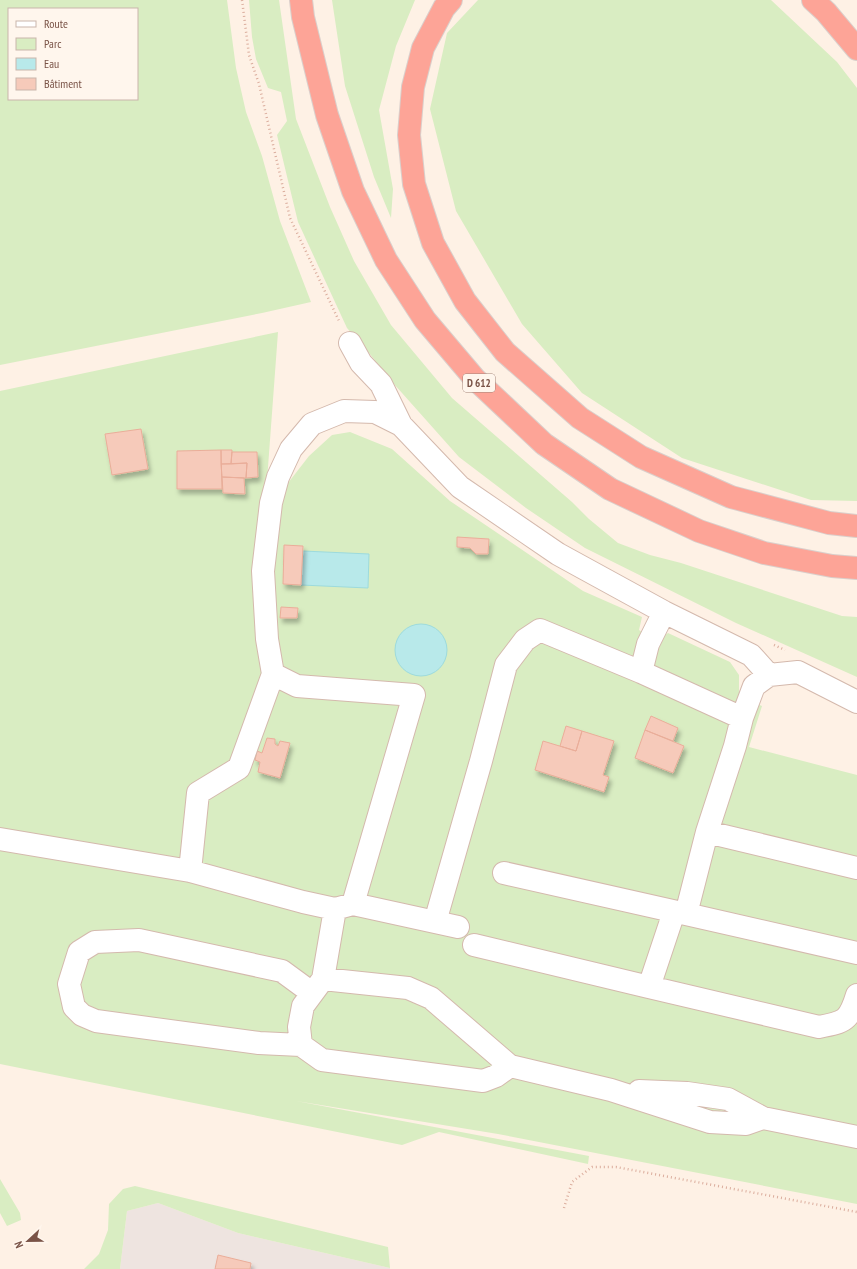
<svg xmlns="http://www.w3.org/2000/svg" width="857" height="1269" font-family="'PT Sans Narrow',sans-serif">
<defs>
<filter id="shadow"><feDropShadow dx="2.5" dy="4.5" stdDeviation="2" flood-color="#0004"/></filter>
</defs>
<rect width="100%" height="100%" fill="#fef1e5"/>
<path fill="#eee4e0" d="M158 1203 238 1233 390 1268V1269H120L127 1211Z"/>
<path fill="#d9edc2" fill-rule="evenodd" d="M0 0H227L236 68 246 112 262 156 280 221 311 302 262 313 0 365ZM9 9H137V99H9Z
M249 0H279L296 119 330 207 354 261 391 325 452 398 572 502 589 519 618 543 650 555 681 563 842 616 857 617V677L736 623 585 548 526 508 459 457 394 384 365 348 347 328 298 222 277 135 287 121 281 92 268 88 256 59 252 37Z
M332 0H415L396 46 379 110 393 189 391 218 374 177 345 86Z
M478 0H771L837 62 857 88V501L811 500 682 458 582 393 522 324 456 211 430 109 447 33Z
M278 332 266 494 283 499 288 483 309 456 332 435 350 432 392 449 450 501 583 591 642 617 639 630 656 642 668 633 730 662 739 675V697L762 706 749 747 857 775V1204L498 1134 296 1101 589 1156 588 1164 439 1132 402 1145 0 1064V391Z
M0 1179 20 1213 21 1220 7 1226 0 1213Z
M135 1186 388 1247 390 1268 238 1233 158 1203 127 1211 120 1269H84L99 1254 108 1230 109 1204 123 1189Z"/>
<path fill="#b8e9ea" stroke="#9ddbdd" d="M303 551 369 554 368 588 301 585Z
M395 650a26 26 0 1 1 52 0a26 26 0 1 1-52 0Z"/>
<path fill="#f6caba" stroke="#eaad99" filter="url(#shadow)" d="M141 429 148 469 112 475 105 434Z
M221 450 222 489H177V451Z
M221 450H232L231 464H221Z
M232 452H257L258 477 246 478 247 463 231 464Z
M247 463 246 478 222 477 221 464Z
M222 477 244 478 245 494 223 493Z
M457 537 489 539 488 554H476L470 548 457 547Z
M284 545 303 546 301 585 283 584Z
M281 607 298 608 297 618H280Z
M651 716 678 728 673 741 645 730Z
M566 726 582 731 576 751 560 746Z
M645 730 684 746 673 773 635 758Z
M582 731 614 741 603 775 609 777 604 792 535 770 543 741 576 751Z
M267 738 275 739V744L278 746 280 741 290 743 280 778 258 772 260 762 255 760 257 751 262 753Z
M218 1255 251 1263 250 1269H215Z"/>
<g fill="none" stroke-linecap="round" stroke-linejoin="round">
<g stroke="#d4b9ad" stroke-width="24">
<path id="minor" d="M350 343 361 363 381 384 401 425 460 487 558 554 664 612 751 655 769 675
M641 672 742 718 735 746 707 832 686 914 857 953
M742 718 754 686 769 675 798 672 857 702
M707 832 857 868
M0 839 190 871 303 902 335 909
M190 871 198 793 239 768 273 674
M504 873 686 914
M353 904 414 695 297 686 273 674 267 639 263 571 271 503 278 477 291 449 312 424 344 411 375 412 401 425
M674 912 649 987 819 1027C845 1022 849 1021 857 995
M435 922 481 761 506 665 525 640 540 630 641 672 648 644 664 612
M474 945 649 987
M323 979 408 988 431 998 510 1066 611 1090 710 1122 746 1124 763 1118
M312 993 282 971 139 940 95 942 79 952 69 984 74 1007 82 1015 96 1021 259 1043 301 1045 322 1060 483 1081 496 1076 510 1066
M301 1045 299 1027 303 1006 323 979 335 909 353 904 458 927
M639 1091 687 1093 728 1099 763 1118 857 1137"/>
</g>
<g stroke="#dacfcb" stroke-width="24">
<path id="highway" d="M301 0 303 17 327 115 353 191 386 260 425 320 475 379 544 444 610 489 699 531 764 553 832 566 857 568
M451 0 444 8 423 48 413 87 409 135 414 184 433 243 465 301 505 352 580 418 641 457 731 497 829 523 857 526
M813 0 826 12 857 49"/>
</g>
<path stroke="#dbad9d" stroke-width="2.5" stroke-dasharray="1 3" stroke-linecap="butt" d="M242 0 249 55 259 84 290 218 340 323
M774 645 785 650
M564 1208 572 1182 592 1167H616L857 1212"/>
<use href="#minor" stroke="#fff" stroke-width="22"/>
<use href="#highway" stroke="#fda497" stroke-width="22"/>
</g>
<g text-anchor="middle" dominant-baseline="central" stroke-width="3.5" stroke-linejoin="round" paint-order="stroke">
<rect fill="#fff6ed" stroke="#a28479" stroke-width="1" x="463" y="374" width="32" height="18" rx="3"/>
<g font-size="11" font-weight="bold" fill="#7a5347">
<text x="479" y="383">D 612</text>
</g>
</g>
<rect x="8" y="8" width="130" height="92" fill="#fff6ed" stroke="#cab5ab"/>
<rect x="16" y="21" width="20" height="6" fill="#ffffff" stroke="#cab5ab"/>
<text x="44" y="28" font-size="12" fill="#7a5347">Route</text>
<rect x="16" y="38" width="20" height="12" fill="#d9edc2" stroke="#cab5ab"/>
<text x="44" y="48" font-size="12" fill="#7a5347">Parc</text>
<rect x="16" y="58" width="20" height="12" fill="#b8e9ea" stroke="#cab5ab"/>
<text x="44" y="68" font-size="12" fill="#7a5347">Eau</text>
<rect x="16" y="78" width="20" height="12" fill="#f6caba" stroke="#cab5ab"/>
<text x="44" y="88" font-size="12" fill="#7a5347">Bâtiment</text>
<g transform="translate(28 1241) rotate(248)" stroke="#fff6ed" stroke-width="3" paint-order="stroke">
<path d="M0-3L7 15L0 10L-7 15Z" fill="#7a5347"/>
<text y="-6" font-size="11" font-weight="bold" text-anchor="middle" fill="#7a5347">N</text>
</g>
</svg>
